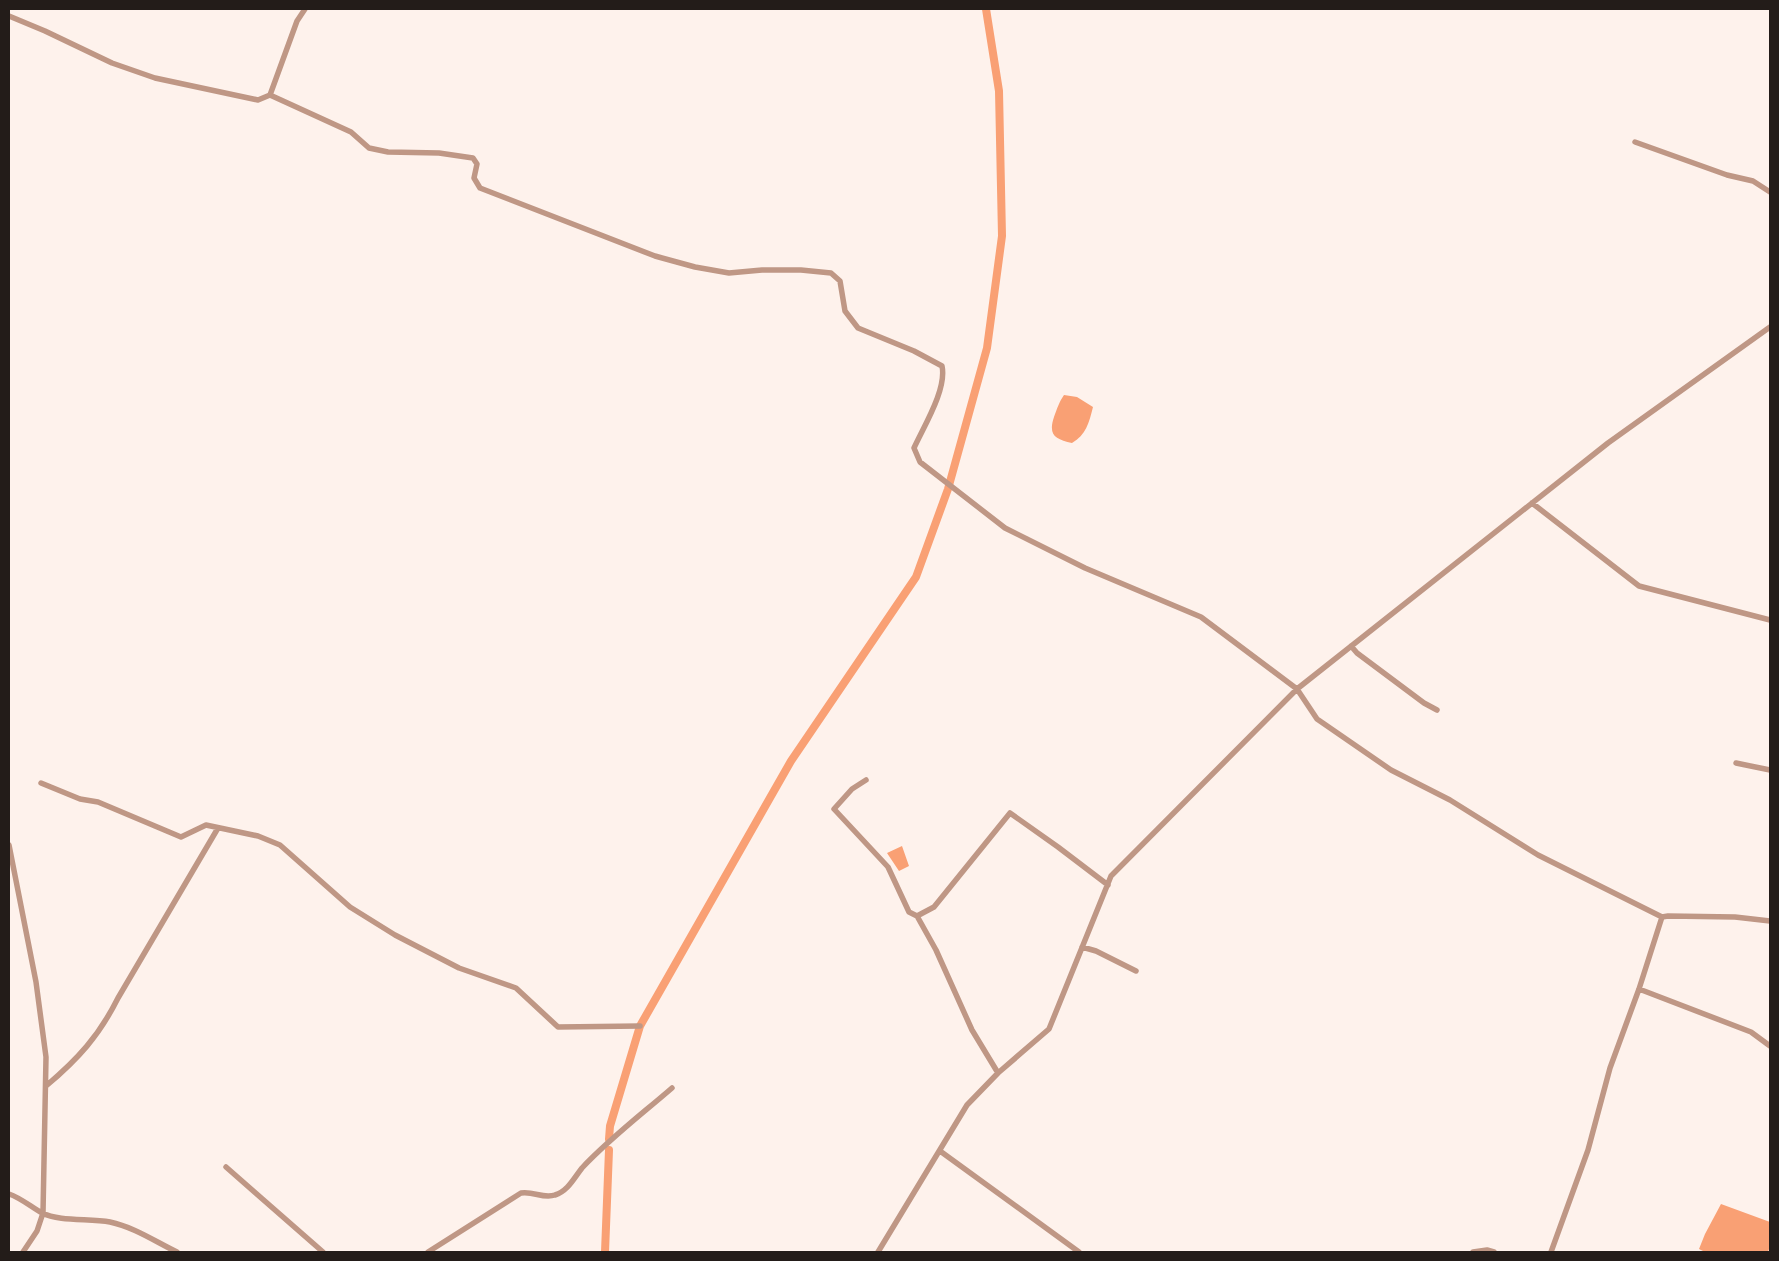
<svg xmlns="http://www.w3.org/2000/svg" width="1779" height="1261" font-family="Signika,sans-serif">
<rect width="100%" height="100%" fill="#fef2ec"/>
<path fill="#f9a074" d="M1064 395 1077 397 1093 407C1089 423 1086 435 1072 443 1055 439 1048 435 1054 417 1057 409 1059 402 1064 395Z
M902 846 909 866 899 871 887 853Z
M1721 1204 1770 1222V1246L1768 1252H1705L1699 1249 1705 1234Z"/>
<g fill="none" stroke-linecap="round" stroke-linejoin="round">
<path stroke="#f9a074" stroke-width="8" d="M609 1139 610 1126 640 1026 791 761 916 577 948 489 987 348 1002 236 999 91 986 9
M605 1252 609 1150"/>
<path stroke="#bf9785" stroke-width="5.5" d="M9 16 45 31 112 63 155 78 258 100 270 95 297 21 305 9
M270 95 351 132 369 148 388 152 439 153 473 158 477 164 474 178 480 188 655 256 695 267 729 273 762 270H801L831 273 840 281 845 311 858 328 914 351 942 366C947 389 924 426 914 448L920 462 1005 528 1085 568 1201 617 1297 689 1317 719 1391 770 1450 800 1538 855 1662 917 1668 916 1735 917 1770 921
M1635 142 1727 175 1753 181 1770 192
M1532 503 1639 586 1770 620
M1351 646 1357 653 1424 703 1437 710
M1736 763 1770 770
M866 780 852 789 834 809 888 867 909 912 917 916 936 950 972 1030 998 1073
M41 783 80 799 98 802 181 837 206 825 258 836 280 845 350 907 395 935 459 968 516 988 558 1027 640 1026
M9 845 36 982 46 1057 43 1213 37 1231 23 1252
M917 916 934 907 1010 813 1058 847 1108 885
M1082 947 1096 951 1136 971
M1639 989 1751 1032 1770 1046
M46 1086C78 1059 99 1036 118 998L218 828
M940 1151 1079 1252
M226 1167 323 1252
M9 1194C21 1198 31 1207 42 1213 60 1222 90 1218 110 1222 134 1227 156 1242 177 1252
M428 1252 521 1193C534 1191 543 1199 555 1195 568 1191 574 1178 582 1168 609 1139 642 1114 672 1088
M878 1252 967 1105 998 1073 1049 1029 1111 876 1297 689 1608 443 1770 327
M1473 1252 1487 1250 1494 1252
M1551 1252 1588 1150 1610 1068 1639 989 1662 917"/>
</g>
<rect width="1779" height="1261" fill="none" stroke="#231c19" stroke-width="20"/>
</svg>
